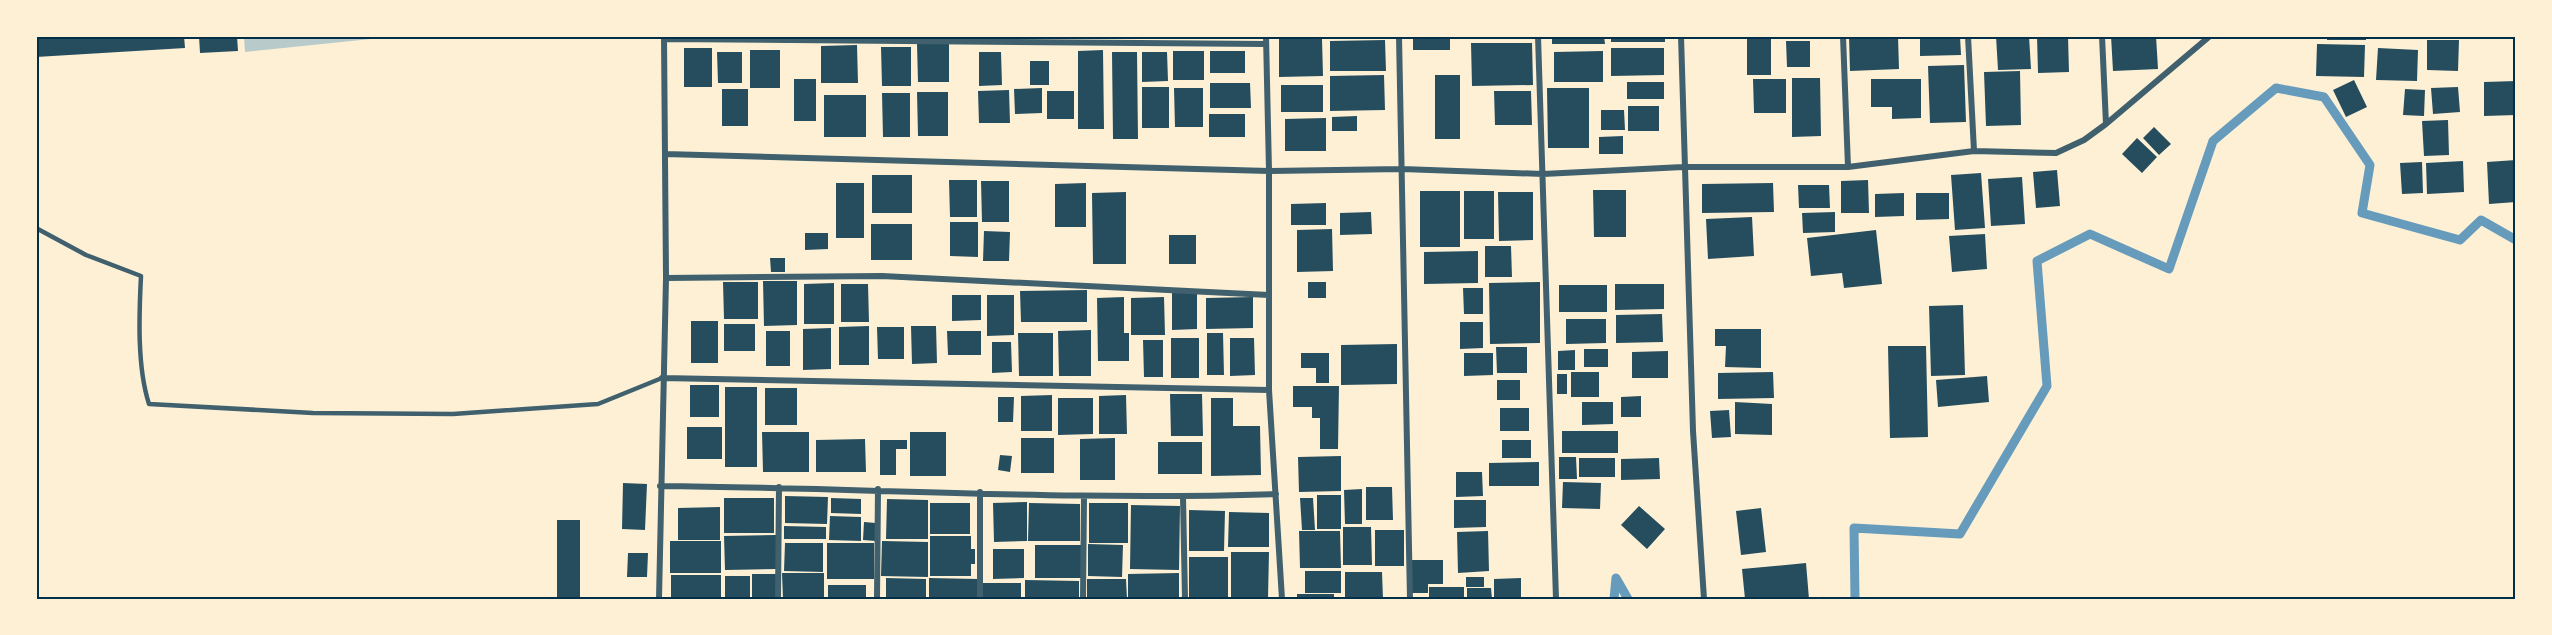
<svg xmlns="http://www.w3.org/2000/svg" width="2552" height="635" font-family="'DejaVu Sans',sans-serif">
<rect width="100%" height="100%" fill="#fdf0d5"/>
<path fill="#b9caca" d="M244 36H400L245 52Z"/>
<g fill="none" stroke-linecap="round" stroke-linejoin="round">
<path stroke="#669bbc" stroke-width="9" d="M1614 599 1616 578 1628 599
M1855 599 1854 528 1960 534 2047 386 2037 261 2090 234 2169 269 2213 141 2276 88 2324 97 2370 165 2362 213 2460 240 2481 220 2516 240"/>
</g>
<path fill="#264d5e" d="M36 36H184L185 48 36 57Z
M199 36H237L238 51 200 53Z
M1413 36H1450V50H1413Z
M1474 36H1529V38L1474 39Z
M1552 36H1604L1605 44H1552Z
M1611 36H1665V42H1611Z
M1849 36H1898L1899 69 1850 71Z
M1960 36 1961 55 1920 56V38Z
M1996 36H2029L2031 69 1998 70Z
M2037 36H2068L2069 72 2038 73Z
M2111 36H2156L2158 69 2113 71Z
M2327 36H2366V40H2327Z
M1279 39H1322L1323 76 1279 77Z
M1747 39H1771V75H1747Z
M1385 40 1386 71H1330V41Z
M2427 40H2459L2458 71 2427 70Z
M1786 41H1810V67H1787Z
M1471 43H1532L1533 85 1472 86Z
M917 44H949V82H918Z
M2317 44 2365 45 2364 77 2316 76Z
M857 45 858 83H821V46Z
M881 47H911V86H882Z
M684 48H712V87H684Z
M1611 48H1664V75L1611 76Z
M2378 48 2418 50 2417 81 2376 80Z
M750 50H780V88H750Z
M1103 50 1104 129H1078V51Z
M1173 51H1204V80H1173Z
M1210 51H1245V73H1210Z
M1603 51V82H1554V52Z
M717 52H742V83H718Z
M979 52H1001L1002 85 979 86Z
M1112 52H1137L1138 139H1113Z
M1142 52H1167L1168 81 1142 82Z
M1030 61H1049V85H1030Z
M1964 65 1966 122 1930 123 1928 66Z
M2020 71 2021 125 1986 126 1984 72Z
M1384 75 1385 110 1330 111V76Z
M1435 75H1460V139H1435Z
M1792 78H1820L1821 136 1792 137Z
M794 79H816V121H794Z
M1753 79H1786V113H1754Z
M1871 79H1921V118L1892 119V107H1871Z
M2354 80 2367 107 2346 117 2333 90Z
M2516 81V115L2484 116V82Z
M1627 82H1664V99H1627Z
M1210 83H1250L1251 108H1210Z
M1281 85H1323V112H1281Z
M1142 87H1169V128H1142Z
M2458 87 2460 112 2433 114 2431 88Z
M1042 88V113L1015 114 1014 89Z
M1174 88H1203V127H1175Z
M1547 88H1589V148H1548Z
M722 89H748V126H722Z
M2405 89 2425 90 2424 116 2403 115Z
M1009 90 1010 123H979L978 91Z
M1047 91H1074V119H1047Z
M1494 91H1531L1532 125H1495Z
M917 92H948V136H918Z
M882 93H910V137H883Z
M824 95H866V137H824Z
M1628 106H1659V131H1628Z
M1601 110H1624L1625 130H1601Z
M1209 114H1245V137H1209Z
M1357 116V131H1332V117Z
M1326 118V151H1285V119Z
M2448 120 2449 155 2424 156 2422 121Z
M2154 127 2171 144 2159 155 2143 138Z
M1623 136V154H1599V137Z
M2137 138 2157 157 2142 173 2122 154Z
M2516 160V202L2489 204 2487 162Z
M2463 161 2464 192 2427 194 2426 163Z
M2422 162 2423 193 2402 194 2400 163Z
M2057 170 2060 206 2036 208 2033 172Z
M1981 173 1985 228 1955 230 1951 175Z
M872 175H912V213H872Z
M2022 177 2025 224 1991 226 1988 179Z
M949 180H977V217H950Z
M1868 180 1869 213H1841V181Z
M981 181H1009V222H982Z
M836 183H864V238H836Z
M1086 183V227H1055V184Z
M1773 183 1774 212 1702 213V184Z
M1798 185H1829L1830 208H1799Z
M1593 190H1626V237H1594Z
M1420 191H1460V247H1420Z
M1464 191H1494V239H1464Z
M1126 192V264H1093L1092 193Z
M1498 192H1533V240L1499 241Z
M1904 193V216L1875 217V194Z
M1916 193H1949V219L1916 220Z
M1326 203V225H1291V204Z
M1371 212 1372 234 1340 235V213Z
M1835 212V232L1803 233 1802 213Z
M1752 217 1754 256 1708 259 1706 219Z
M950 222H978V257L950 256Z
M871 224H912V260H871Z
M1332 229 1333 271 1297 272V230Z
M1876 230 1882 284 1844 288 1842 273 1811 276 1807 238Z
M984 231 1010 232 1009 261H983Z
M805 233H828V249L805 250Z
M1985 234 1987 269 1952 272 1949 236Z
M1169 235H1196V264H1169Z
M1485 246H1511L1512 277H1485Z
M1478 251V283L1424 284V252Z
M770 258H785V272H771Z
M763 281H797V325L764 326Z
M723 282H758V319H724Z
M1308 282H1326V298H1308Z
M1540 282V343L1490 344 1489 283Z
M834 283V324H804V284Z
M841 284H868L869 322H841Z
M1615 284H1664V309L1615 310Z
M1559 285H1607V312H1559Z
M1463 288H1483V314H1464Z
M1087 290V322H1021L1020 291Z
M1172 293H1197V329L1172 330Z
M952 295H981V320L952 321Z
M987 295H1014V335L987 336Z
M1124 297V333H1129V361H1098L1097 298Z
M1164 297 1165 335H1131V298Z
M1253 297V328L1206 329V298Z
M1963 305 1965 375 1931 376 1929 306Z
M1662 314 1663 342 1616 343V315Z
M1566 319H1606V343L1566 344Z
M691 321H718V363H691Z
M1460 322H1483V348L1460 349Z
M724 324H755V351H724Z
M869 326V365H839V327Z
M911 326H936L937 363 912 364Z
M877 327H904V359H878Z
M831 328V369L803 370V329Z
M1715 329H1761V368L1725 367 1726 346H1715Z
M1091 330V376H1059L1058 331Z
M766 331H790V366H766Z
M947 331H981V355H948Z
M1018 333H1053V376H1019Z
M1207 333H1223L1224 375H1207Z
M1171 338H1199V378H1171Z
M1230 338H1254L1255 375 1230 376Z
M1143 340H1163V377H1144Z
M992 342H1011L1012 372 992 373Z
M1397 344V384L1341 385V345Z
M1888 346H1926L1928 437 1890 438Z
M1496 347H1527V373H1497Z
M1584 349H1608V367H1584Z
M1575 350V370H1558V351Z
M1668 351V378H1632V352Z
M1301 353H1329V383H1316V368H1301Z
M1464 353H1493V375L1464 376Z
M1571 372H1599V397H1571Z
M1773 372 1774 398 1718 399V373Z
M1557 374H1567V394H1557Z
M1987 376 1989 402 1938 407 1936 380Z
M1497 380H1520V400H1497Z
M690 385H719V417H690Z
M1293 386H1339L1338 449H1320V418H1312V407H1293Z
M725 387H757V467H725Z
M765 388H797V425H765Z
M1170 394H1202L1203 436H1171Z
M1052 395V431H1021V396Z
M1126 395 1127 434H1099V396Z
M1641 396V417H1621V397Z
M998 397H1014L1013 422H998Z
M1058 398H1093V434L1058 435Z
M1211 398H1233V426H1260L1261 475 1211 476Z
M1582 402H1613V424L1582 425Z
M1735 402 1772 404V435L1735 434Z
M1500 408H1529V431H1500Z
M1729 410 1731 437 1712 438 1710 411Z
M687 427H722V459H687Z
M1562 431H1618V453H1562Z
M762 432H809V472H763Z
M910 432H946V476H910Z
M1021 438H1054V473H1021Z
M1115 438V480H1080V439Z
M865 439 866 472H816V440Z
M880 440H907V449H896V475H880Z
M1502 440H1531V458H1502Z
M1158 442H1202V474H1158Z
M1000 455 1012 456 1010 472 998 470Z
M1341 456V491L1299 492 1298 457Z
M1559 457H1576L1577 479H1559Z
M1579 458H1615V477H1579Z
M1659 458 1660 479 1621 480V459Z
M1539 462V486H1489V463Z
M1456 472H1482L1483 496 1456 497Z
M1563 482 1601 483 1600 509 1562 508Z
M623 483 647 484 645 530 622 529Z
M1366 487H1392L1393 520H1366Z
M1362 489V524H1345L1344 490Z
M1317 495H1341V529H1317Z
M785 496 828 497 827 524 785 523Z
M724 498H774V533H724Z
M831 498 861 499V514L831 513Z
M1300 498H1313L1315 530H1302Z
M887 499 928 500V539H886Z
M1454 500H1486V527L1454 528Z
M1027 502V541L994 542 993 503Z
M930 503H970V534H930Z
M1029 503 1080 504V541H1028Z
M1089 503H1128V543H1089Z
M1131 505 1180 506 1179 570 1130 569Z
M1639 506 1665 529 1647 549 1621 525Z
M720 507V540H678V508Z
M1761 508 1766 552 1741 555 1736 511Z
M1189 510 1225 511 1224 551H1189Z
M1229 512 1269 513V547H1228Z
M830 516 861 517V541L829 540Z
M557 520H580V599H557Z
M864 522 876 523V541L863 540Z
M784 526 826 527V539H784Z
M1343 527H1371L1372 565H1343Z
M1375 530H1404V566H1375Z
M1299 531H1340L1341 568H1300Z
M1488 531 1489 571 1458 573 1457 532Z
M776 535 777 569 725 570 724 536Z
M930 536H971V549H975V564H971V576H930Z
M670 541H721V573H670Z
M882 541 928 542V577L881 576Z
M785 543H823V572L784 571Z
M827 543H874V579H827Z
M1088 544 1123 545 1122 577 1088 576Z
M1035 545H1081V578H1035Z
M993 549H1024V578L993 579Z
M1231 552H1269L1268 599H1231Z
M628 553H648L647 577H627Z
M1189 557H1228V599H1189Z
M1412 560H1443V584H1428V593H1412Z
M1806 563 1809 599H1745L1742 569Z
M1305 571H1341V593H1305Z
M1345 572H1382L1383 599H1345Z
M782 573H824V599H783Z
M1179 573V599H1128V574Z
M752 574H777V599H752Z
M671 575H721V599H671Z
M725 576H750V599H725Z
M1466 577H1484V587H1466Z
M886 578 926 579V599H886Z
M929 578 977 579 979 599H929Z
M1521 578V599H1494V579Z
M1087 579H1126L1127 599H1087Z
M1025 580 1079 581V599H1025Z
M983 583H1021V599H983Z
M828 585H866V599H828Z
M1429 587H1464V599H1429Z
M1467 588H1491L1492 599H1467Z
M1297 594H1334V599H1297Z"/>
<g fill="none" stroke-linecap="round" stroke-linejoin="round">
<path stroke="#3f606c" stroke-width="4.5" d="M36 228 86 255 141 276C139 315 137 367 149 404L313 413 453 414 598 404 662 378"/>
<path stroke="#3f606c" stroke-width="6" d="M1266 36 1269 171V390L1282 599
M1399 36 1410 599
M1538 36 1556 599
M1681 36 1693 431 1704 599
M1843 36 1848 167
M1968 36 1974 151
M2102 36 2106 124
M664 39 1266 44
M665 154 1269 171 1402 169 1543 174 1683 167H1848L1974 151 2056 153 2084 140 2106 124 2210 36
M666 278 882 276 1269 295
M662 378 1269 390
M660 486C866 488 1071 501 1276 494
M1183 497 1185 599
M659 599 666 278 664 37
M778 599 779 487
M877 599 878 489
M980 599V492
M1083 599 1084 497"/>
</g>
<rect width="2552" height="635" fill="none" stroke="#fdf0d5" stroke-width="75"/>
<rect x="38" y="38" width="2476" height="560" fill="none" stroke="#003049" stroke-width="2"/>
</svg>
